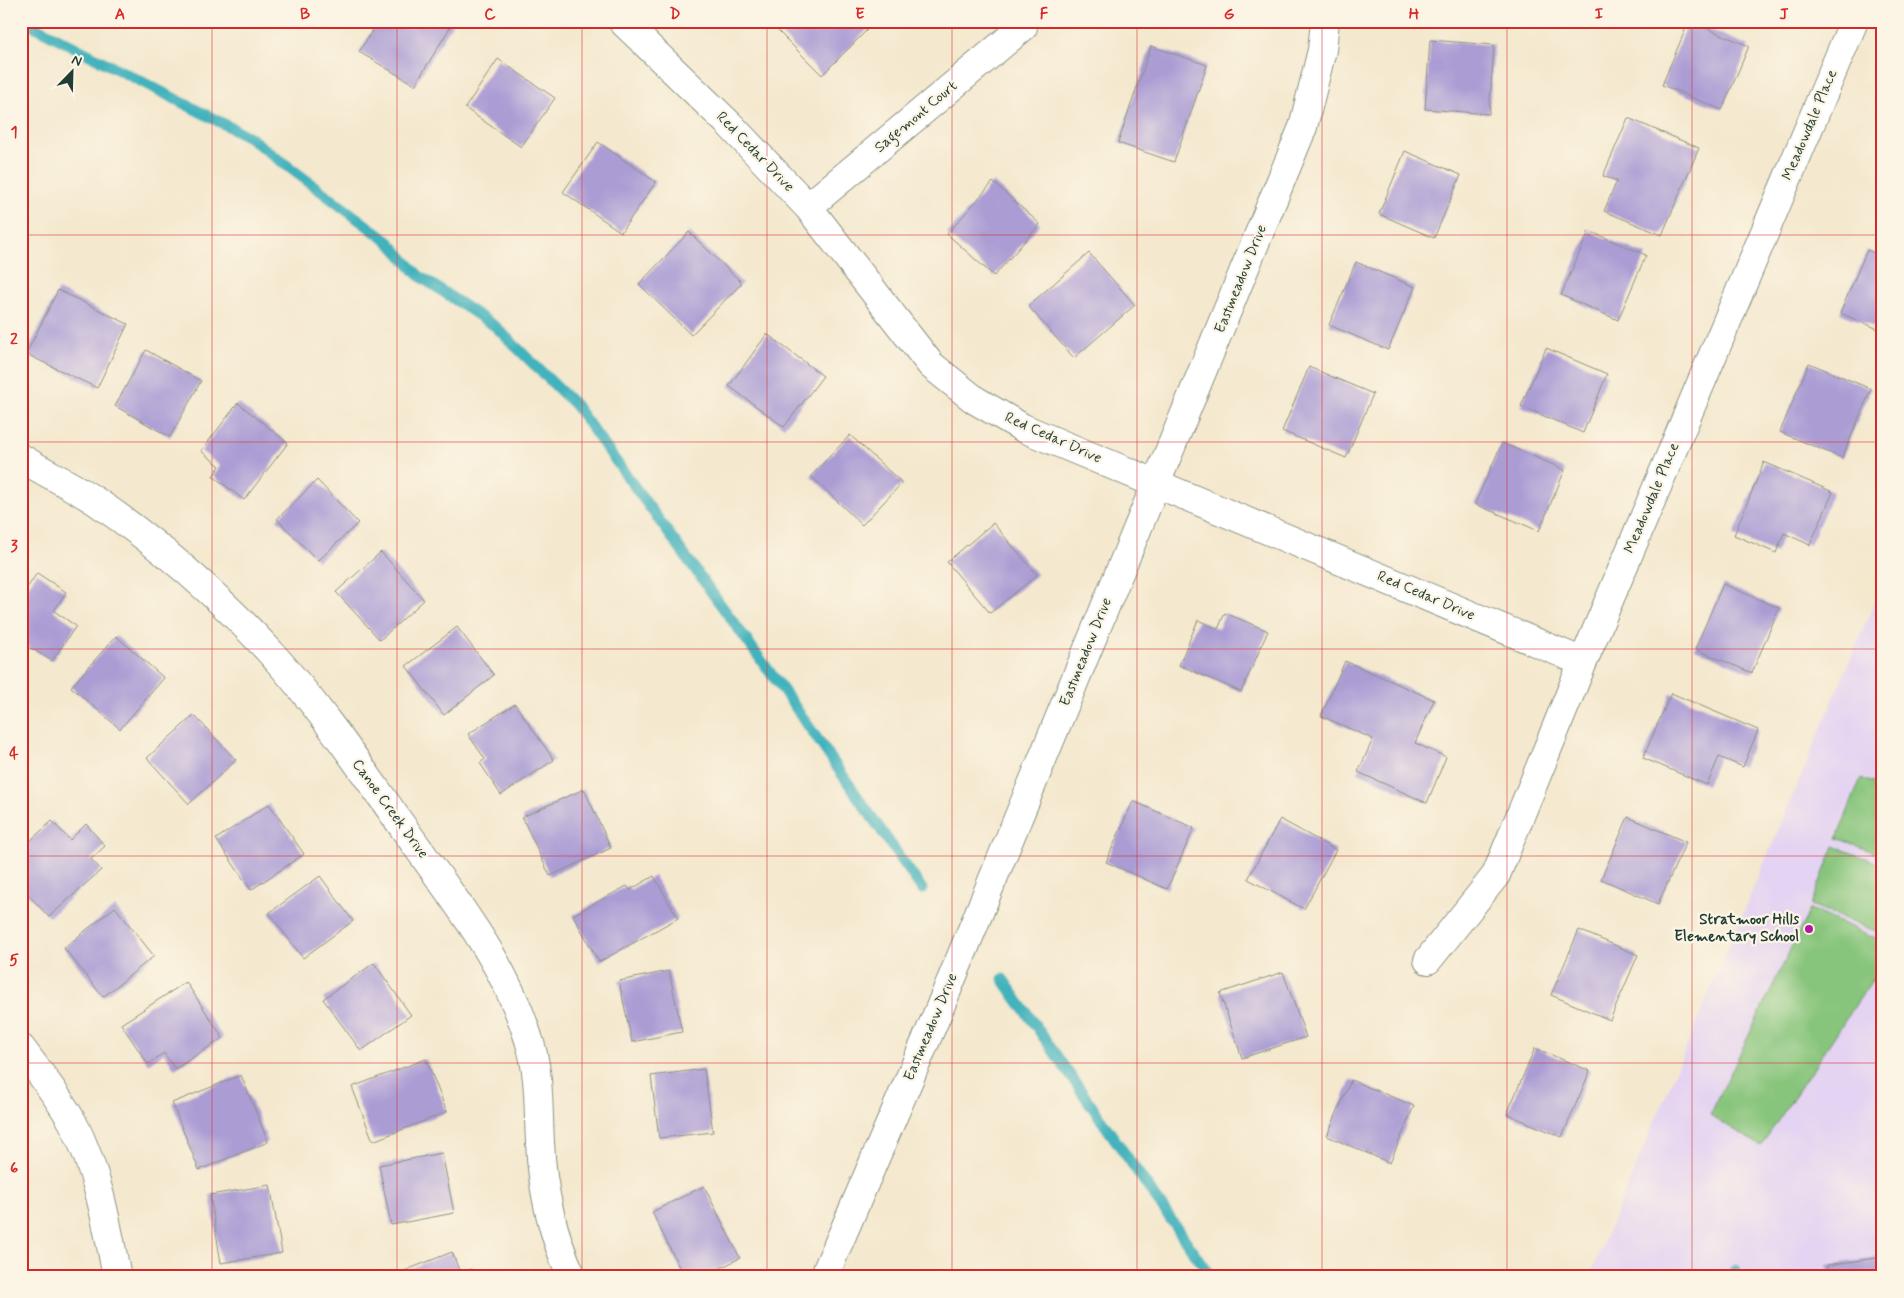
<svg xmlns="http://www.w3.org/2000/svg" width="1904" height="1298" font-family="Mynerve,sans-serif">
<rect width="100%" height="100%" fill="#fcf5e5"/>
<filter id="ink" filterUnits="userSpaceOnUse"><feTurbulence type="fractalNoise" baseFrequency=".02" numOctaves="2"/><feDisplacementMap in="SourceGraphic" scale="10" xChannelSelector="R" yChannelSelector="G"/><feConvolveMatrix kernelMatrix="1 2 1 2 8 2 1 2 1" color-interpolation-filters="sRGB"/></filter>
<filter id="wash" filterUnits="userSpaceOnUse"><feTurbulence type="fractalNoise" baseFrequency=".0096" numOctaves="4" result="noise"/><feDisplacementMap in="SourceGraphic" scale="20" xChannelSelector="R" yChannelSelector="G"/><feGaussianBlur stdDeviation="1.12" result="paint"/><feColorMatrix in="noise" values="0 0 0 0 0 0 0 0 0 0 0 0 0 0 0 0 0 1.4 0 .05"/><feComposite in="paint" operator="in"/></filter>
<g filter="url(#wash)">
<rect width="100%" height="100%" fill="#f4e8ce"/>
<path fill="#e4d3f2" d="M1883 582V1277H1589Z"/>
<path fill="#88c57b" stroke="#548158" d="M1861 778 1883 787V856L1837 838Z
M1834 846 1883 865V934L1811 905Z
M1810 909 1883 941V964L1761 1146 1710 1115Z"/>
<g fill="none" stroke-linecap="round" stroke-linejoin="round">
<path stroke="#43b2bc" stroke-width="11" d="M24 21 249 137 390 243 418 275 496 327 575 405 791 701 922 889
M1003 979 1211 1277
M1731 1277 1736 1270"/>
</g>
<g id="blocks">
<path fill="#ab9cd4" d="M378 21H454L415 85 359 52Z
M776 21H865L871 26 822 75 772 25Z
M1689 21 1749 46 1722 110 1662 85Z
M1430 40 1494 45 1489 114 1425 109Z
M1151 46 1207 65 1174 162 1118 143Z
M498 59 555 98 521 147 465 108Z
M1628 118 1699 148 1662 235 1604 211 1617 181 1603 176Z
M598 142 656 182 621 232 563 192Z
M1405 151 1461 175 1434 238 1379 214Z
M993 182 1040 224 994 276 947 234Z
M1589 231 1646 255 1618 320 1561 295Z
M689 232 742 283 691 335 639 284Z
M1867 250 1883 256V331L1840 313Z
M1089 253 1135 305 1074 358 1028 306Z
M1356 262 1415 287 1388 350 1329 325Z
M58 290 128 324 97 388 26 354Z
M767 334 823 376 784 427 729 386Z
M1546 348 1607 374 1583 433 1521 406Z
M146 350 201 381 170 437 115 406Z
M1809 363 1871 389 1842 458 1780 432Z
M1309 367 1373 394 1346 458 1282 431Z
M238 403 288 443 244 500 213 476 220 466 201 451Z
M850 435 902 483 862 525 811 476Z
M1502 443 1565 470 1539 531 1475 504Z
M1764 462 1833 492 1810 545 1784 533 1776 553 1734 535Z
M317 480 358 523 318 561 277 519Z
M993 523 1037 575 990 613 947 562Z
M381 552 424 600 380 640 336 592Z
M37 573 66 592 54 611 76 626 52 661 21 642V597Z
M1723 584 1779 608 1752 673 1695 649Z
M1225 613 1268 631 1241 692 1179 665 1198 620 1218 629Z
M457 627 494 675 444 715 406 666Z
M116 636 164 678 120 729 71 687Z
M1345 661 1434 700 1415 743 1446 757 1427 803 1358 772 1373 739 1321 716Z
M1671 693 1758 730 1743 767 1719 757 1707 785 1643 758Z
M515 704 554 760 501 795 480 763 485 759 468 734Z
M194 715 236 760 189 804 147 758Z
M584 789 611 848 550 876 522 817Z
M1133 801 1194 828 1167 889 1106 862Z
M269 804 304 854 251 890 216 839Z
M1628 817 1686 842 1658 904 1601 879Z
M1280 819 1336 850 1304 909 1248 879Z
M52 821 70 840 86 824 105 846 91 859 101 870 49 917 21 887V849Z
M320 876 353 921 303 958 269 913Z
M654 876 678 918 599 962 573 915 627 886 630 890Z
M115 907 154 956 103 997 64 948Z
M1579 930 1638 955 1610 1020 1551 995Z
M374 963 411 1015 361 1051 323 999Z
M669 971 682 1032 632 1042 619 981Z
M1283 972 1306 1037 1242 1058 1220 993Z
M186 982 223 1038 175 1069 164 1053 148 1064 121 1024Z
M1535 1048 1590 1071 1562 1137 1507 1114Z
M426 1059 447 1112 373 1141 352 1087Z
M704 1069 713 1132 659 1138 651 1076Z
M241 1075 268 1142 199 1170 172 1103Z
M1351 1080 1414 1106 1390 1163 1327 1136Z
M442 1153 454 1213 391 1225 379 1165Z
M270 1185 282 1253 221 1263 210 1195Z
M704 1186 740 1258 703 1277H684L652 1212Z
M452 1252 460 1273 471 1269 474 1277H395L394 1275Z
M1883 1257V1277H1829L1827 1265Z"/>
</g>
</g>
<g filter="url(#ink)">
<use href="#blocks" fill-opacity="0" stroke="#8a9281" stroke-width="1"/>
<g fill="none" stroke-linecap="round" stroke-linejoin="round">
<g stroke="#8a9281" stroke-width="30">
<path id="minor" d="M622 21 729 124 808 207 931 365 975 400 1023 428 1583 662
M808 207 1023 27
M21 458C46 473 73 486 97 502 160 545 221 598 272 654 325 713 369 780 415 844 460 907 506 965 529 1040 540 1073 538 1108 540 1142 542 1189 552 1234 572 1277
M1428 960 1496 875 1583 662 1854 21
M21 1048C39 1072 59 1097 73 1123 98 1171 107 1225 117 1277
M824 1277 936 1017 1303 127 1322 50 1325 21"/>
</g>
<use href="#minor" stroke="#fff" stroke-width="28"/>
</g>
</g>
<path fill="none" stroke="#d62828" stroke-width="1" stroke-opacity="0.55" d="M212 21V1277M397 21V1277M582 21V1277M767 21V1277M952 21V1277M1137 21V1277M1322 21V1277M1507 21V1277M1692 21V1277M21 235H1883M21 442H1883M21 649H1883M21 856H1883M21 1063H1883"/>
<circle fill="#b5179e" stroke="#fcf5e5" stroke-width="2" cx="1809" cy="929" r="5"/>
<g text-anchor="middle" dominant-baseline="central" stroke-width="4.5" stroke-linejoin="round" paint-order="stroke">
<g font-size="15" fill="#1f3d34" stroke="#fcf5e5">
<text transform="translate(916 117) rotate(-40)">Sagemont Court</text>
<text transform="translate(1810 125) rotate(-67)">Meadowdale Place</text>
<text transform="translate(755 152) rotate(46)">Red Cedar Drive</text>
<text transform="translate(1241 279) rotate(-68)">Eastmeadow Drive</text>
<text transform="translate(1053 438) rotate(24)">Red Cedar Drive</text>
<text transform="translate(1652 498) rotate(-67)">Meadowdale Place</text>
<text transform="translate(1426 596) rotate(23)">Red Cedar Drive</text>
<text transform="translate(1086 652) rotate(-68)">Eastmeadow Drive</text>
<text transform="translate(390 809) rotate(54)">Canoe Creek Drive</text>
<text transform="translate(931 1027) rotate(-67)">Eastmeadow Drive</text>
</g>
<g font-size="15" font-weight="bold" fill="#1f3d34" stroke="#fcf5e5" text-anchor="end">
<text x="1799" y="920">Stratmoor Hills<tspan x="1799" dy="17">Elementary School</tspan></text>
</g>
</g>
<rect width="1904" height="1298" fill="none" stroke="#fcf5e5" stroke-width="55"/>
<g transform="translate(72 72) rotate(23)" stroke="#fcf5e5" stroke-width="4" paint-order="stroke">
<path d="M0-4L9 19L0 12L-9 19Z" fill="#1f3d34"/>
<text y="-8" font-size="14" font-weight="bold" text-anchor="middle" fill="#1f3d34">N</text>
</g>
<rect x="28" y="28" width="1848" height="1242" fill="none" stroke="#d62828" stroke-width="2"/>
<g font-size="16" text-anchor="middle" font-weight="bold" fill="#d62828">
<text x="120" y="19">A</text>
<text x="305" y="19">B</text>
<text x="490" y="19">C</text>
<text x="675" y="19">D</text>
<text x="860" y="19">E</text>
<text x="1044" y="19">F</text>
<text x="1229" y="19">G</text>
<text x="1414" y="19">H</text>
<text x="1599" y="19">I</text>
<text x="1784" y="19">J</text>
<text x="14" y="137">1</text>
<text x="14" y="344">2</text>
<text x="14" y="551">3</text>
<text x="14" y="758">4</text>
<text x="14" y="965">5</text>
<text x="14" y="1173">6</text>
</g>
</svg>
